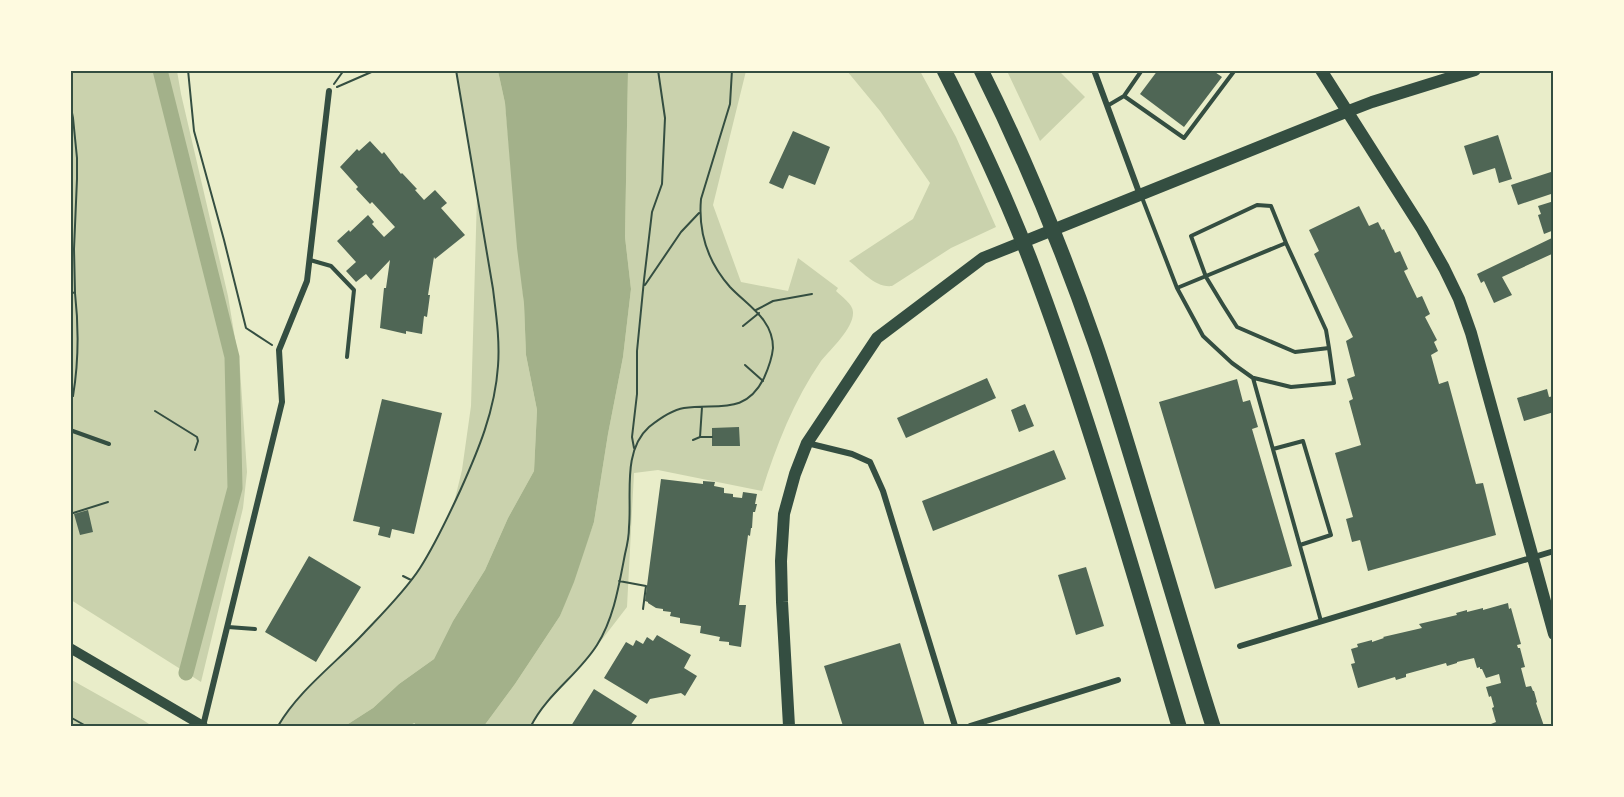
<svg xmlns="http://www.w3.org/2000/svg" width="1624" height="797" font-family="'Playfair Display',serif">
<rect width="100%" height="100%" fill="#e9edc9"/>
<path fill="#cad2ad" d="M70 71H177L181 94 228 296 240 369 247 472 243 508 201 682 71 600Z
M456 71H498L505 103 524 304 526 355 537 410 534 471 508 518 485 570 453 621 434 659 399 684 373 708 345 726H278L292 706 310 686 338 660 389 606 419 570 453 507 462 470 471 406 477 196Z
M628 71H746L713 205 741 282 788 291 798 258 838 288 836 291C841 296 853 304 853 312 854 328 831 349 821 361 794 400 776 446 762 491L658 470 634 473 627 607 597 646 538 713 531 726H484L515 684 560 616 594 522 608 434 623 357 631 289 625 237Z
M847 71H920L956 137 996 227 951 248 892 286C875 288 862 271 849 261L913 219 930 183 880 111Z
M1007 71H1059L1085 97 1040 141Z
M70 679 143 720 152 726H71Z"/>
<path fill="#a3b18a" d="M516 70 628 71 625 237 631 289 623 357 608 434 594 522 574 582 560 616 515 684 484 726H413L415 723 407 726H345L373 708 399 684 434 659 453 621 485 570 508 518 534 471 537 410 526 355 524 304 517 248 505 103 498 71 515 72Z"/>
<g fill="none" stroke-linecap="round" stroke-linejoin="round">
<path stroke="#a3b18a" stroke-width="15" d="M160 70 232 357 235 488 186 673"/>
</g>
<path fill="#4f6655" d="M1158 70H1212L1222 77 1184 127 1140 94Z
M793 131 830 147 815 185 789 175 783 189 769 183Z
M1498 135 1512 179 1499 183 1495 168 1473 175 1464 146Z
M370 141 382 154 384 152 401 174 402 173 417 189 415 190 424 200 435 190 447 203 441 208 465 235 435 259 434 257 428 295H430L427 317 424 316 422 334 406 331V334L380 328 384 288H386L390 260 371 280 366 274 356 282 346 271 356 262 337 241 349 230 350 232 368 215 374 222 372 224 384 237 395 227 372 202 370 204 356 189 358 187 340 167 357 149 359 151Z
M1554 171V193L1518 205 1511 185Z
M1554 201V230L1544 234 1538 215 1541 214 1538 206Z
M1359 206 1369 226 1378 222 1382 230 1384 229 1395 253 1400 251 1408 269 1404 271 1417 298 1422 296 1430 314 1425 317 1437 340 1434 342 1438 351 1431 355 1439 384 1448 381 1476 484 1483 483 1496 535 1368 571 1360 540 1352 542 1346 519 1353 517 1335 453 1361 445 1349 401 1353 399 1347 379 1355 376 1346 341 1353 337 1314 254 1319 251 1309 230Z
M1554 237V253L1502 277 1512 295 1494 303 1484 281 1481 283 1477 274Z
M987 378 996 398 906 438 897 418Z
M1237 379 1243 402 1250 400 1258 427 1252 429 1292 566 1215 589 1159 402Z
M1547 389 1549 397 1554 396V412L1524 421 1517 398Z
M382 399 442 413 414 534 392 529 390 538 378 535 380 527 353 521Z
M1025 404 1034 426 1019 432 1011 410Z
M739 427 740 446H712V428Z
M1054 450 1066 479 933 531 922 501Z
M661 479 703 484V481L715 482 714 486 724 488V493L733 494V497L742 498 743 492 757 494 755 504H757L755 512H753L752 528H751L750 536 748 535 739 605H746L741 647 729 645V642L719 641 720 637 700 633 701 626 680 623V618L670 616 671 612 663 611V609L656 608 648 603V602L645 601Z
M88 510 93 532 80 535 74 514Z
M309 556 361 587 316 662 265 632Z
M1086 567 1104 626 1076 635 1058 575Z
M1508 603 1509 609 1511 608 1521 644 1517 645 1518 648H1520L1525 667 1521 668 1526 687 1531 686 1533 691H1534L1537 702 1536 703 1544 726H1491V724L1496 722 1492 708 1494 707 1491 696 1489 697 1486 687 1501 683 1499 674 1486 678 1482 669H1480V667L1477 668 1474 658 1457 662V663L1447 666 1446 663 1406 674V677L1396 680 1395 677 1358 688 1351 664 1355 663 1351 649 1358 647 1357 644 1372 640V642L1384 638 1383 637 1422 628 1419 624 1457 615 1456 613 1467 610V612L1483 608V610Z
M657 635 691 655 684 668 697 676 685 696 681 693 650 699 647 704 604 678 626 642 633 646 636 640 643 644 647 637 653 641Z
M900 643 925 726H843L824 666Z
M594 689 637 716 630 726H571Z"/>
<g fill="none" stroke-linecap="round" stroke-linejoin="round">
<path stroke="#344e41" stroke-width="2" d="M188 70 194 131 224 240 246 328 272 345
M334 84 344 70
M337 87 376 70
M70 103 73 118
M70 118H73L77 158V179L74 249 75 293
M645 285 681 232 699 213
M70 292 75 293C79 329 79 360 73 396
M756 310 773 301 812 294
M743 326 759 313
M745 365 763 381
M702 407 700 437H712
M155 411 197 437 198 441 195 450
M693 440 700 437
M634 448 632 437 637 394V351L644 280 652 212 662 184 665 118 658 70
M70 514 108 502
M403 576 411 580
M619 581 646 586 643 609
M70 717 86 726
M278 726C299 690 335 664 364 633 382 614 406 590 420 568 436 543 448 517 460 491 478 451 495 411 498 366 500 340 496 314 493 289L456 70
M531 726C547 694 578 675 597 645 614 618 619 585 625 554 627 546 629 536 629 527 632 496 622 451 649 427 659 419 671 410 684 408 717 403 745 416 764 378 768 369 772 359 773 348 773 319 748 306 730 287 707 261 698 233 701 199L730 104 732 70"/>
<path stroke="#344e41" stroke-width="4" d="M1124 96 1142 70
M1107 106 1124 96 1184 138 1235 70
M1141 195 1177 288 1203 336 1232 363 1253 378 1321 621
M310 260 331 266 354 290 347 357
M1177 288 1286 243 1271 206 1257 205 1191 236 1206 277 1223 305 1237 327 1295 352 1329 348 1326 330 1286 243
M1254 378 1291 387 1334 383 1329 348
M70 430 109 444
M1273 449 1303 441 1331 535 1300 545
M228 627 255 629"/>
<path stroke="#344e41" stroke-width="6" d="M1094 70 1140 195
M807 443 852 454 870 462 883 491 955 726
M1240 646 1554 551
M203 726 282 402 279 350 307 281 329 91
M970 726 1118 680"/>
<path stroke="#344e41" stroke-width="10" d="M70 648 203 726"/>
<path stroke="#344e41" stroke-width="12" d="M1321 70 1422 229 1444 268 1459 299 1471 333 1554 634
M789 726 782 602 781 561 784 514 795 474 807 443 877 338 983 258 1346 112 1372 102 1475 70"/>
<path stroke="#344e41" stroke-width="15" d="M944 70C979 139 1012 209 1038 281 1092 427 1135 578 1179 726
M981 70C1025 158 1063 251 1095 343 1114 398 1130 453 1147 509 1169 581 1190 654 1213 726"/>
</g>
<rect width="1624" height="797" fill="none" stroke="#fefae0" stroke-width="144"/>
<rect x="72" y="72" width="1480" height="653" fill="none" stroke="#344e41" stroke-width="2"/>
</svg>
